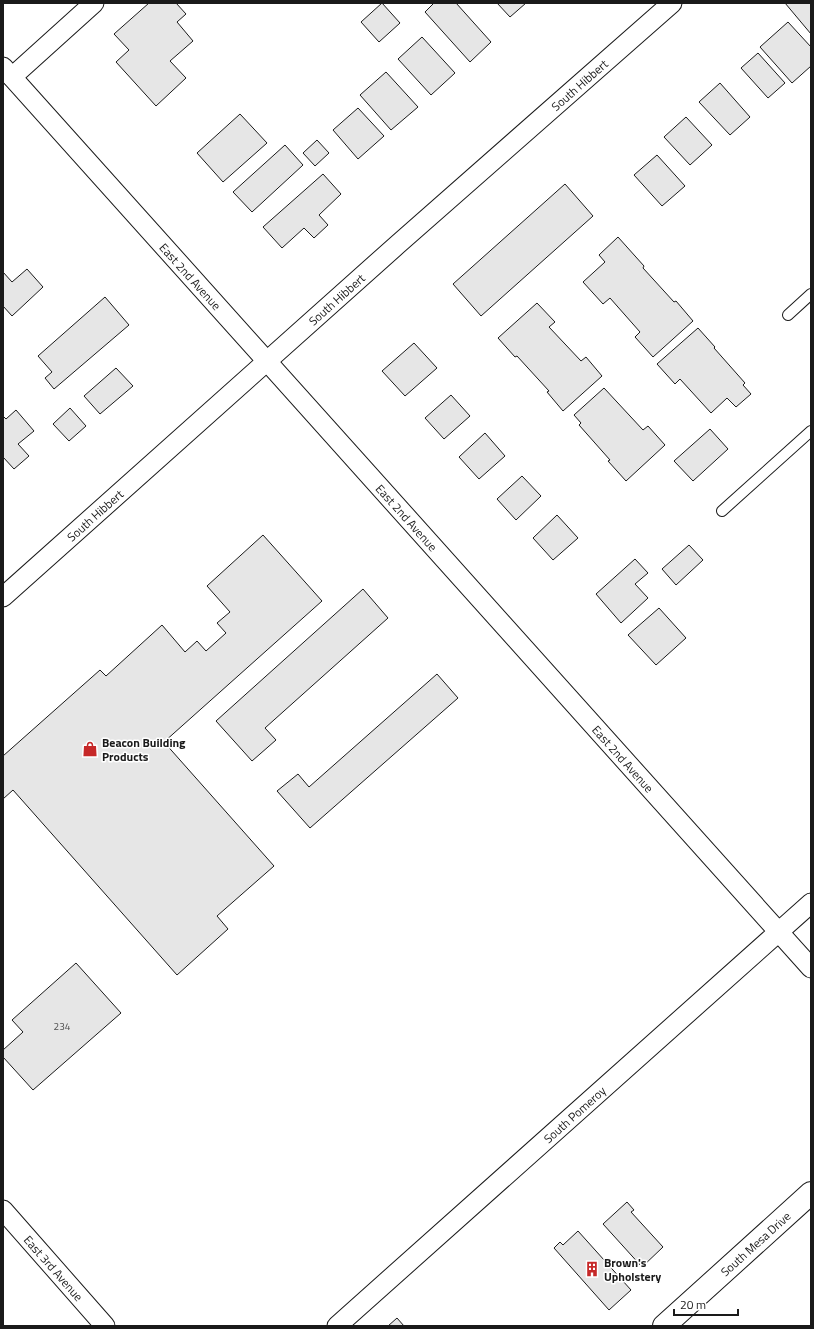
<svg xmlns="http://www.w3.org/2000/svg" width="814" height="1329" font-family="'Titillium Web',sans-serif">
<rect width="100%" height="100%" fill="#fff"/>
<path fill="#e6e6e6" stroke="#1a1a1a" d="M149 3H176L186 14 177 22 193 41 170 61 186 78 156 106 116 62 129 50 114 34Z
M382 3 400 23 379 42 361 22Z
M434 3H456L491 42 470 62 425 12Z
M497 3H526L510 17Z
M785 3H811V34Z
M788 22 811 47V66L792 83 760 47Z
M422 37 455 73 431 95 398 59Z
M758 53 785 83 768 98 741 68Z
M386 72 418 107 391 130 360 95Z
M720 83 750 117 730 135 699 102Z
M358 108 384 136 358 159 333 130Z
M240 114 267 143 223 182 197 153Z
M686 117 712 145 690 165 664 137Z
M317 140 329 153 315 166 303 153Z
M285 145 303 165 252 212 233 192Z
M657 155 685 186 662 206 634 175Z
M323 174 341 194 319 215 328 225 314 238 304 228 282 248 263 227Z
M565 184 593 216 481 316 453 284Z
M618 237 644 266 643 268 674 302 676 301 693 321 653 357 635 337 640 332 610 298 603 304 583 282 605 262 599 255Z
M27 269 43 287 12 316 3 306V272L12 282Z
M105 297 129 325 54 389 45 378 52 372 38 356Z
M537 303 555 322 549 327 581 361 586 357 602 376 563 411 547 392 549 391 517 356 515 357 498 338Z
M698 328 715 347 714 348 745 383 743 385 751 394 736 407 727 398 711 413 680 379 675 384 657 364Z
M414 343 437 368 405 396 382 371Z
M116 368 133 386 100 414 84 396Z
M604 388 643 430 648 426 665 445 626 481 608 461 610 460 579 425 581 423 574 415Z
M451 395 470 416 444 439 425 418Z
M70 408 86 426 69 441 53 424Z
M16 410 34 431 18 444 29 456 14 469 3 457V416L6 419Z
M710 429 728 449 693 481 674 461Z
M485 433 505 456 479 479 459 457Z
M522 476 541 496 516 520 497 499Z
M557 515 578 538 553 560 533 538Z
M263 535 322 601 164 742 274 866 217 916 228 929 177 975 13 790 3 799V756L100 670 106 676 162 625 185 652 197 641 206 651 226 633 217 623 230 612 207 586Z
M689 545 703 560 676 585 662 569Z
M635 559 648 573 635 584 648 598 621 623 596 594Z
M363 589 388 618 265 728 276 740 252 761 216 721Z
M659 608 686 638 656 665 628 635Z
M437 674 458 698 310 828 277 791 298 774 309 787Z
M76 963 121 1013 33 1090 3 1057V1050L23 1032 12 1020Z
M627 1202 634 1210 631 1212 663 1247 642 1267 603 1224Z
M578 1231 631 1290 609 1310 554 1248 560 1242 563 1245Z
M397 1318 404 1326H388Z"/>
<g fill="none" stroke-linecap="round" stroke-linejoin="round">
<g stroke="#1a1a1a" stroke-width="12">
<path id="service" d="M788 315 811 294
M722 511 811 431"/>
</g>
<g stroke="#1a1a1a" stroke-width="21">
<g id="minor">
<path id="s1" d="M3 67 811 968"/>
<path d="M12 77 94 3"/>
<path id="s2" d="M3 597 397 245 672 3"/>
<path id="s3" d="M3 1210 105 1326"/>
<path id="s4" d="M337 1326 811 903"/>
</g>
</g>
<g stroke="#1a1a1a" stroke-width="24">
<g id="secondary">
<path id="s5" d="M664 1326 811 1193"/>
</g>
</g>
<use href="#service" stroke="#fff" stroke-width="10"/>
<use href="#minor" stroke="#fff" stroke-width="19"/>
<use href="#secondary" stroke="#fff" stroke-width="22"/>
</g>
<defs>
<g id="shop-bare" transform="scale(1.2)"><path d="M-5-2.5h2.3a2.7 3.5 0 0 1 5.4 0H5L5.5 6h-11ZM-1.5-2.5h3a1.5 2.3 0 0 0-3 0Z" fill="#c62828" stroke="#fff" stroke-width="2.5" paint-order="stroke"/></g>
<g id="building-bare" transform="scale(1.2)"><path d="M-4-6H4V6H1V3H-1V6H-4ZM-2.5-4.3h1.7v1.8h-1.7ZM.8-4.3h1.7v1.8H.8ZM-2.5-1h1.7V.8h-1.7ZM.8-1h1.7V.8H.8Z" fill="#c62828" stroke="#fff" stroke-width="2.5" paint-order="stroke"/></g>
</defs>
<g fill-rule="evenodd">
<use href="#shop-bare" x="90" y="749"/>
<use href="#building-bare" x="592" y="1269"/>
</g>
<g text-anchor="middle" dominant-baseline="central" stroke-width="3" stroke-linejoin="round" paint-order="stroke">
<g font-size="10" fill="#4d4d4d">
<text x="62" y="1026">234</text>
</g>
<g font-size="12" fill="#1a1a1a" stroke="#fff">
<text stroke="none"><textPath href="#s2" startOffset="771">South Hibbert</textPath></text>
<text stroke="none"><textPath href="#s1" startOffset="281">East 2nd Avenue</textPath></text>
<text stroke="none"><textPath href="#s2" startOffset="447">South Hibbert</textPath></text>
<text stroke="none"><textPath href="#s2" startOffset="123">South Hibbert</textPath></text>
<text stroke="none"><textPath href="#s1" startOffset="605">East 2nd Avenue</textPath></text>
<text stroke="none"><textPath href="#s1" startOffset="929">East 2nd Avenue</textPath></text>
<text stroke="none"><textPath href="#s4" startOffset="318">South Pomeroy</textPath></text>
<text stroke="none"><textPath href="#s5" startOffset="123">South Mesa Drive</textPath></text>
<text stroke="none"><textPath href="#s3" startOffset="77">East 3rd Avenue</textPath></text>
</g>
<g font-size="12" font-weight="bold" fill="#1a1a1a" stroke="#fff" text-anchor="start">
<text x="102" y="742">Beacon Building<tspan x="102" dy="14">Products</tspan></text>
<text x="604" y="1262">Brown's<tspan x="604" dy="14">Upholstery</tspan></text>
</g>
</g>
<rect width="814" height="1329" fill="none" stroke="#1a1a1a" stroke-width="8"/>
<path d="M674 1309v6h64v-6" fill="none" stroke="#1a1a1a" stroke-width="2"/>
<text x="680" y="1309" font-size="12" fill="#1a1a1a" stroke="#ffffff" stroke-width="3" paint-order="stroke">20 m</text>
</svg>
